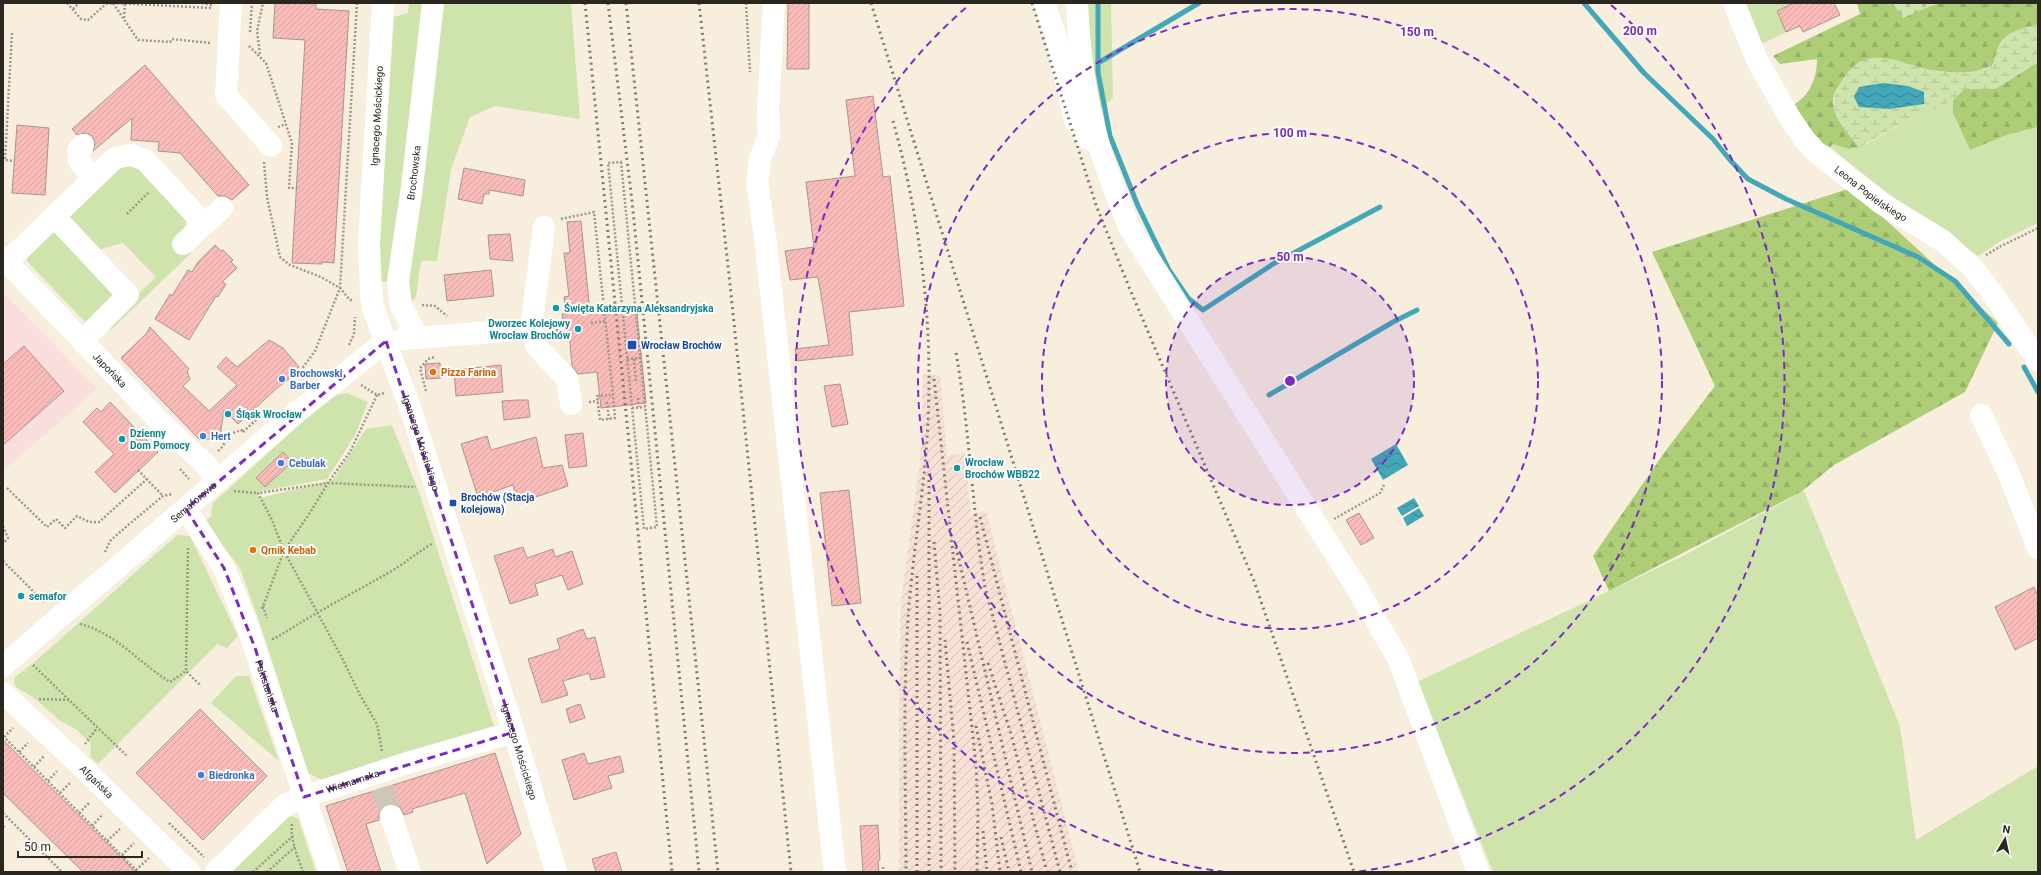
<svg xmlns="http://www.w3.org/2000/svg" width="2041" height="875" font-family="Roboto,sans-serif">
<defs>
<pattern id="industrial-furrows" width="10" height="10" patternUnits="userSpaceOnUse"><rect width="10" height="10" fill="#f7e0d4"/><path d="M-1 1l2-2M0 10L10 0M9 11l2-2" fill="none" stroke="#d4c0b6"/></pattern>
<pattern id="forest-firs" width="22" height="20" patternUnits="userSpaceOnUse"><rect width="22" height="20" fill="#adcd77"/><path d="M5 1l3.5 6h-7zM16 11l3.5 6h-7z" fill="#95b067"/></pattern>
<pattern id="wetland-marsh" width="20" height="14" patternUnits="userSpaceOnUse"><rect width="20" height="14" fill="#cee4ac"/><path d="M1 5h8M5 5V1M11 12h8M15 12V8" fill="none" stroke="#b1c394"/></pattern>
<pattern id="cemetery-stones" width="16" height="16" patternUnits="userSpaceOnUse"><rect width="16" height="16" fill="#cee4ac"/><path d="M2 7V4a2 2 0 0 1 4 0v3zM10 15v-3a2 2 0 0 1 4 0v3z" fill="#b1c394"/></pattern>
<pattern id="water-waves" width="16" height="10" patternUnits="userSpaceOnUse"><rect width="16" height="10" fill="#44a7b8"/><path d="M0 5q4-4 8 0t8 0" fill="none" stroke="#398895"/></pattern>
<pattern id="building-hatch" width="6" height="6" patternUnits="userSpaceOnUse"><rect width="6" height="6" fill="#f9bcb8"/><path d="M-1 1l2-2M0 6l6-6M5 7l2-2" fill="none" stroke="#d6a19e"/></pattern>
</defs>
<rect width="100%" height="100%" fill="#f8eede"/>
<path fill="url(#industrial-furrows)" d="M923 374 940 375 947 456 965 453 971 514 986 511 1079 872H899V713L901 601 920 462Z"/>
<path fill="#f9dedd" d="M3 292 97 389 3 471Z"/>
<path fill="#cee4ac" d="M409 3H571L580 119 495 106 470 117 451 169 437 261H421L416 296 414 300 407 301 408 285 380 281 377 277 394 17 408 13Z
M1087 3H1111L1113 98 1101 108 1096 101Z
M1740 3H1794L1777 11 1786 32 1764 43 1757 41Z
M1953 100V113L1970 150 2007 135 2038 127V223L1999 242 1978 256C1926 223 1877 186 1830 147L1833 144 1849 149 1866 144 1919 114 1941 107Z
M131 161 186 211C186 223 186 231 179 240L191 253 111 330 106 325 156 277 123 243 94 251 70 221V213L114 166Z
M52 232H56L113 293 112 302 86 323 27 261 26 257Z
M347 393 368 402 355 435 327 479 256 492 260 498 333 480 366 429 392 425 419 492 494 726 322 780 308 773 263 633 240 568 204 522 212 516 211 512 213 503 331 396Z
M1804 491 1900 726 1916 840 2038 766V872H1493L1417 682 1683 556Z
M177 535 190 536 238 636 227 648 217 644 98 764 90 757 91 744 77 730 59 720 33 697 17 688 14 682 15 677 37 660Z
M236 676H249L279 761 211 703Z
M289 816 298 818 316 872H229Z"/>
<path fill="url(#forest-firs)" d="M1857 3 1931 6 1938 3H2038V24C2023 29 2005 31 1998 48 1996 54 1995 60 1992 66L1974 72 1957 73 1929 70 1893 60 1869 59C1862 65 1838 85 1835 92 1827 112 1848 133 1859 147L1849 149 1833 144 1830 147 1818 142 1793 105C1810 96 1817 78 1817 59L1780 64 1773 56 1860 14Z
M2038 62V127L2007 135 1970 150 1953 113V100L1964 89H1995Z
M1851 188 1998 323 1965 392 1834 465 1801 492 1609 591 1593 556 1664 453 1715 386 1652 252Z"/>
<path fill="url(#wetland-marsh)" d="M2038 24V62L1995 89H1964L1953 100 1941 107 1919 114 1859 147C1844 128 1824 108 1840 83 1846 74 1855 61 1867 59 1884 55 1902 62 1918 67 1942 73 1969 76 1992 66 1995 60 1996 54 1998 48 2005 31 2023 29 2038 24Z"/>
<path fill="url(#cemetery-stones)" d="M1882 3H1938L1903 18 1894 5Z"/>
<path fill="url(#water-waves)" d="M1883 83 1908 86 1924 92V104L1889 109 1859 107 1854 97 1859 87Z
M1396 444 1408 465 1383 480 1371 459Z
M1414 498 1419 506 1402 516 1397 508Z
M1419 508 1424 516 1407 526 1403 518Z"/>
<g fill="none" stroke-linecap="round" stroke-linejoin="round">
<path stroke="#44a7b8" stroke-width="5" d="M1098 3V72L1110 136 1138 206 1169 270 1188 298 1203 310 1273 264 1380 207
M1584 3 1644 73 1713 139 1730 160 1748 179 1786 199 1918 257 1955 281 2009 344
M1098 63 1199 3
M2024 367 2038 392
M1269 395 1393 322 1417 310"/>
</g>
<path fill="url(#building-hatch)" stroke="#a89493" d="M275 3H316V9L349 11 334 263 322 262V264L292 263 305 40 273 38Z
M788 3H809V69H787Z
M1794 3H1834L1840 15 1803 32 1800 26 1786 32 1777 11Z
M145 65 249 185 232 200 225 196H218L180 153 158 151 159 142 131 140 132 118 93 151 95 142 92 136 86 133 77 135 72 129Z
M873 96 883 177 890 176 904 306 849 312 853 355 797 361 795 349 829 345 818 277 790 280 785 251 814 247 806 182 855 176 846 100Z
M17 125 49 128 45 195 12 193Z
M464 168 525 180 523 196 489 190V194H484L482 204 458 199Z
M581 221 590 313 633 309 634 313H637L646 403 601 408 597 372 578 374 572 366 569 333 565 334 562 314H566L564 297 569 296 564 253H570L567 222Z
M510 234 513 261 490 259 488 235Z
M215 245 221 251 223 250 233 260 231 262 237 268 222 282 226 284 218 297 216 296 189 340 155 319 170 294 172 296 188 270 192 272 198 262Z
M491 270 494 296 447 301 444 275Z
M150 327 189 369 187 371 190 379 183 386 209 411 237 385 217 367 226 357 237 367 269 340 283 348 299 367 288 377 289 379 277 388 238 424 224 410 220 437 216 439H199L121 358 146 334Z
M24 346 64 391 3 445V364Z
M440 363 441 378 426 379 425 364Z
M501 365 503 392 456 396 454 370Z
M840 384 848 424 832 427 824 386Z
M517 400H528L530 417 504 420 502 401Z
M110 402 158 452 115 493 95 472 114 454 83 422 97 408 101 412Z
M583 433 587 466 569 468 565 435Z
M487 436 491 450 536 437 543 468 562 465 568 486 518 503 513 485 478 497 461 444Z
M283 452 292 462 265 487 256 478Z
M849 490 861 603 832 606 820 493Z
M1359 513 1374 538 1361 545 1346 520Z
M523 547 527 558 553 549 555 557 572 551 583 584 568 590 562 575 535 584 538 595 510 604 494 556Z
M2034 587 2038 596V638L2015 650 1995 607Z
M583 629 587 639 595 637 605 677 591 680 589 673 563 681 568 695 542 703 528 659 560 649 557 639Z
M580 704 585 718 570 723 566 709Z
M200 709 267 776 203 840 136 773Z
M3 740 136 872H83L3 793Z
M495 753 521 834 487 864 465 793 412 809 413 812 404 815 400 807 394 804H387L382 808 379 813V820L366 824 381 872H348L326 806Z
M584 753 588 764 620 756 624 772 608 776 612 788 574 800 562 760Z
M878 825 880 860 878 861 879 872H863L860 826Z
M616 852 622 872H596L592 859Z"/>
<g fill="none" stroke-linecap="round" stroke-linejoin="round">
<path stroke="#cfc6b8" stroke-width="22" stroke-dasharray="22 11" stroke-linecap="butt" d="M382 788 391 816"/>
<path stroke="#9e978b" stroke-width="2.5" stroke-dasharray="2 2" stroke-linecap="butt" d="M67 3 81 19 88 20 106 4 113 3 138 40 170 42 172 39 211 43
M113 3 212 8
M202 3 212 5
M746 3 750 72
M73 9 79 3
M124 18 125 3
M250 32 252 3
M12 33 5 160 14 161
M249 46 266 63 292 143 289 188H297
M260 54 257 31 263 3
M278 127 286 124
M264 162 267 197 280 257 290 265 321 277 340 288 350 300H353
M621 162 657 527 644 529 608 163Z
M127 214 149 192
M561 219 594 212 613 395 615 418 600 420 597 396 613 395
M1986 255 2001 246 2038 228
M422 305 435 306 447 316
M591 323 605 321
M550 326 557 325
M557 339V325L563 324
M349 345 354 334 355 317
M627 359 641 358
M634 359 636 382
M303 383 301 370 315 351 340 288 357 3
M361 385 377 395 385 393
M426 391 420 368 428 359 435 357
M377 395 350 452 328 483 311 511 284 551 342 658 360 695 377 724 382 752
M638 398 639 407
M589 402 598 401
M607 402 609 419
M632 408 645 407
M243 432 257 419
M218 451C229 442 224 433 243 430
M180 469 189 479
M138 470 163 496
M7 488 47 527 56 519 65 528 77 516 89 522H99L147 479
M234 491 258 493
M1334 519 1380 493 1384 485
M3 526 8 538 3 544
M188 548 186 671 201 686
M105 552 110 541 127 526 163 496 172 494
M3 561 45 603
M263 606 267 618
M262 609 284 551 272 520 258 493 328 483 416 487
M80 624C116 633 139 663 170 682L186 671
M273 638V639L279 636C315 613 353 593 390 572 405 563 418 552 433 543
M33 665 128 757
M39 699 70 700
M3 736 138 872
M4 737 13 728
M85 744 97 728
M19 752 28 743
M34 767 44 756
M48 781 57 771
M60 793 71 782
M3 813 62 872
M79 813 90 802
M169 823 204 857
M292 824C290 840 298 857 303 872
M92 826 103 814
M3 827 5 825
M107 841 120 829
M122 855 134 843
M883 867V872
M136 870 149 858
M253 872 293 836
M267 872 295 847"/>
<g stroke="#fff" stroke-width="22">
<path d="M231 3 226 95 271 146"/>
<path id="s1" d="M383 3 369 243 371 294 373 308 410 407 514 732 556 872"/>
<path d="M774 3 768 110 769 136 760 159 757 183 765 237 835 872"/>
<path d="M1044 3 1056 37 1075 120 1088 139 1097 141"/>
<path d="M1077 3C1079 49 1085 97 1098 141 1106 171 1118 199 1129 227L1358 590 1398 658 1478 872"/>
<path id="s2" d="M1734 3 1757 60 1790 118 1805 140 1815 151 1881 203 1943 241 1972 267 1992 293 2038 361"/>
<path d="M83 145 78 150 79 161 93 178"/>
<path d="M54 216 128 295 83 340"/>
<path d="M544 227 531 329 537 347 567 379 571 404"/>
<path d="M183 244 222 208"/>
<path id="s3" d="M3 258 160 422 205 464 218 481"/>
<path d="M7 262 115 158 131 155 145 160 204 224"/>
<path id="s4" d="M418 337 401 306 398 281 412 187 433 3"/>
<path d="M403 339 531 329"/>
<path d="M1981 415 2009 474 2038 548"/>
<path id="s5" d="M186 509 224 568 246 622 330 872"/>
<path id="s6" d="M3 666 296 413 386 341"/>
<path id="s7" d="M3 693 73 758 189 872"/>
<path d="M391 816 410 872"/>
<path id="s8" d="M216 872 285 805 304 797 410 762 514 732"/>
</g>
<path stroke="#7f796f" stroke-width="3" stroke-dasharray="2 4" stroke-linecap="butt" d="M585 3 672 872
M608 3 632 201 699 872
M626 3 718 872
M699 3 729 275 791 872
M871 3 1140 872
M1032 3 1096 205 1129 287 1254 581 1354 872
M893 121C920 218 933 321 928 421 925 493 910 565 907 637 903 715 906 794 906 872
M956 353C970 431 972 510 985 587L1060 872
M934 379 976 765 978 811 977 872
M980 517 1072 872
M934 542 940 612 941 872
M956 547 1032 872
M917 576V872
M945 640 954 742 955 872
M967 642 1021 872
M988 663 1011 734 1047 872
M976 726 992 804 1000 872
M983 831 987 872
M1001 837 1009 872
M929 872V470"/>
</g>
<path fill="none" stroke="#7b2cbf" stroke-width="3" stroke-dasharray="8 5" stroke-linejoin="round" d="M386 341 514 732 304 797 255 648 224 568 186 509Z"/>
<circle cx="1290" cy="381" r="124" fill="#7b2cbf" fill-opacity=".12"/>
<g fill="none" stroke="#7b2cbf" stroke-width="2" stroke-dasharray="7 5">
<circle cx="1290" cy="381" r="124"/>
<circle cx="1290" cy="381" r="248"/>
<circle cx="1290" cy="381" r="372"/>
<path d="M1225 872A495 495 0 0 1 969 5M1611 5A495 495 0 0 1 1355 872"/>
</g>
<g fill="#0f9aa8" stroke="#fefdf9" stroke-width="1.5">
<circle cx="556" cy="308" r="4"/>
<circle cx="578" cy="329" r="4"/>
<circle cx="228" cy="414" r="4"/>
<circle cx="122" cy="439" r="4"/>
<circle cx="957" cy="468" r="4"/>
<circle cx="21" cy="596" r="4"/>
</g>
<g fill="#1a4fb4" stroke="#fefdf9" stroke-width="1.5">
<rect x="627" y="340" width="10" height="10" rx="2"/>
<rect x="449" y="499" width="8" height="8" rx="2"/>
</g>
<g fill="#e8710a" stroke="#fefdf9" stroke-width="1.5">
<circle cx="433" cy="372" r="4"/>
<circle cx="253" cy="550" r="4"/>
</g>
<g fill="#3f7fe0" stroke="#fefdf9" stroke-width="1.5">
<circle cx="282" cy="379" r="4"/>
<circle cx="203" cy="436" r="4"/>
<circle cx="281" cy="463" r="4"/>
<circle cx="201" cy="775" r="4"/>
</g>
<g text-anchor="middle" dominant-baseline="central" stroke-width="4" stroke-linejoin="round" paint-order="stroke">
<g font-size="10" fill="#2a2620" stroke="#fefdf9">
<text transform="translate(377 116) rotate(-87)">Ignacego Mościckiego</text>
<text stroke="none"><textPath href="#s4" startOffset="170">Brochowska</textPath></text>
<text stroke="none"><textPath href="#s2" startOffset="240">Leona Popielskiego</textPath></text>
<text stroke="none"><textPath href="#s3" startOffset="155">Japońska</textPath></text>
<text stroke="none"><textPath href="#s1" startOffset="449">Ignacego Mościckiego</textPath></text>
<text stroke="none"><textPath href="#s6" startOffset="251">Semaforowa</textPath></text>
<text stroke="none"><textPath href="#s5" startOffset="196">Pakistańska</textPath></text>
<text stroke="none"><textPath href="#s1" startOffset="773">Ignacego Mościckiego</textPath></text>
<text stroke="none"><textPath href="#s7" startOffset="129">Afgańska</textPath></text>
<text stroke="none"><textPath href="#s8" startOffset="168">Wietnamska</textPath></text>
</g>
<g font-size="10" font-weight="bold" fill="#0d838f" stroke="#fefdf9" text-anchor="start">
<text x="564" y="308">Święta Katarzyna Aleksandryjska</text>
<text x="570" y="323" text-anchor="end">Dworzec Kolejowy<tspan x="570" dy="12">Wrocław Brochów</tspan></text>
<text x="236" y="414">Śląsk Wrocław</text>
<text x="130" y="433">Dzienny<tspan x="130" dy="12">Dom Pomocy</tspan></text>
<text x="965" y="462">Wrocław<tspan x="965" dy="12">Brochów WBB22</tspan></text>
<text x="29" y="596">semafor</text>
</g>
<g font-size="10" font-weight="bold" fill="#164399" stroke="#fefdf9" text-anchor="start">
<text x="641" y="345">Wrocław Brochów</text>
<text x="461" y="497">Brochów (Stacja<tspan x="461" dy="12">kolejowa)</tspan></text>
</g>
<g font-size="10" font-weight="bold" fill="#c56008" stroke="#fefdf9" text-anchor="start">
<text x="441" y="372">Pizza Farina</text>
<text x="261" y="550">Qrnik Kebab</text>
</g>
<g font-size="10" font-weight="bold" fill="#366cbe" stroke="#fefdf9" text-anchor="start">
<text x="290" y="373">Brochowski<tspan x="290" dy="12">Barber</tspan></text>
<text x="211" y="436">Hert</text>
<text x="289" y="463">Cebulak</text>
<text x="209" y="775">Biedronka</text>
</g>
</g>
<circle cx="1290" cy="381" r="6" fill="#7b2cbf" stroke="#fefdf9" stroke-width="2"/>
<g font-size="12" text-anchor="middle" font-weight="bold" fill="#7b2cbf" stroke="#fefdf9" stroke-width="4" stroke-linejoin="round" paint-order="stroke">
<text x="1640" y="35">200 m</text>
<text x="1417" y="36">150 m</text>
<text x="1290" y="137">100 m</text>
<text x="1290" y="261">50 m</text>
</g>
<rect width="2041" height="875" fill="none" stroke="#2a2620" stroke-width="8"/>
<g transform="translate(2005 839) rotate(9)" stroke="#fefdf9" stroke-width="3" paint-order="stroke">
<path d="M0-3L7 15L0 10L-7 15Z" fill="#2a2620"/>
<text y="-6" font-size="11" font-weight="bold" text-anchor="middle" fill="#2a2620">N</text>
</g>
<path d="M18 851v6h124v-6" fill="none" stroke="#2a2620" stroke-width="2"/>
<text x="24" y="851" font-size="12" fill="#2a2620" stroke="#fefdf9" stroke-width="3" paint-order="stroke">50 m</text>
</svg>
